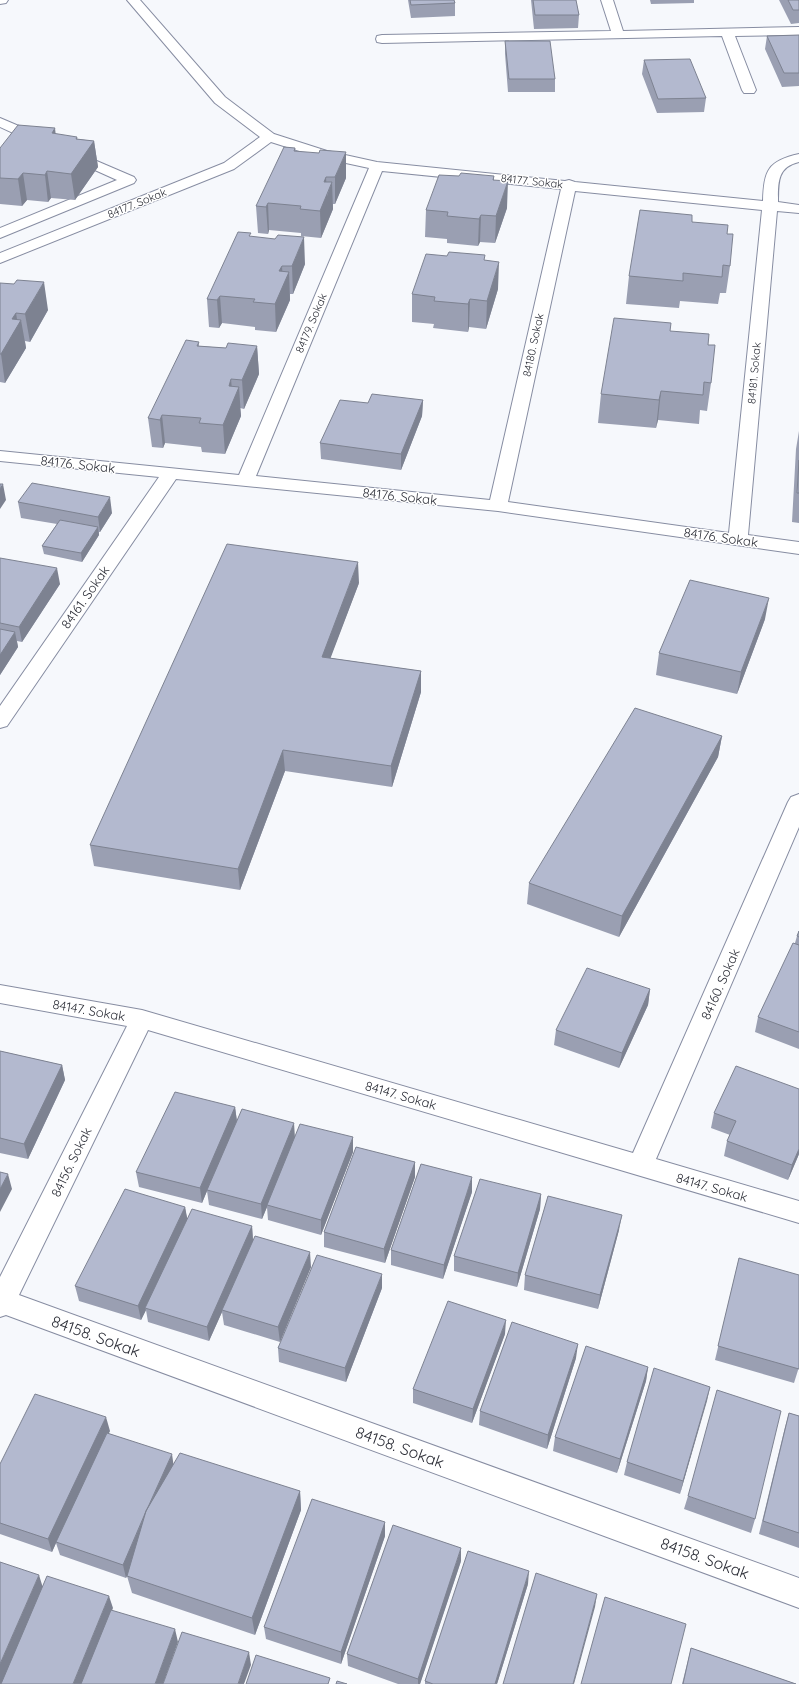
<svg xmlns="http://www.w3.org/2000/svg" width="799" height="1684" font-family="Quicksand,sans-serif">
<rect width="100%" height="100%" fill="#f6f8fc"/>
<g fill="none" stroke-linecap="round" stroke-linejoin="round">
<g stroke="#878da2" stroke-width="2">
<path id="minor" d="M0 0H8L6 3 0 4Z
M127 0H140L225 97 274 134 327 151 377 162 565 181 569 180 575 182 763 201C764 170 768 161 799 154V162C777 167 778 183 778 202L799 205V213L777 211 748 535 799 542V554L498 511 176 479 7 726 0 728V706L159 477 0 461V451L239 475 369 168 318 157 271 142 234 169 0 263V253L224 163 260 137 215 103ZM382 171 561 189 490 500 256 476ZM575 191 762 210 729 533 508 502Z
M601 0H613L623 31 799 27V35L735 36 756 90 754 93H744L742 90 722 36 382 43 377 42 376 39 377 36 382 35 611 31Z
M0 118 47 138 49 141 47 144 42 145 37 144 0 127Z
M71 150 134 177 136 180 134 183 0 238V228L117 180 66 157 64 154 66 151Z
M799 794V827L656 1159 799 1201V1223L148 1030 19 1295 799 1578V1608L6 1315 0 1317V1277L127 1026 0 1003V985L142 1010 633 1153 788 802 791 797Z"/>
</g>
<use href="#minor" fill="#fff" fill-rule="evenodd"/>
</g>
<path fill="#9a9fb2" d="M408 0H454L455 3V16L411 18Z
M531 0H576L579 15 578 28 534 29Z
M650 0H694V3L651 4Z
M779 0H799V23L791 24Z
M799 35V86L782 87 765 49 767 36Z
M505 41 555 79V92H508L505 54Z
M644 60 706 98 704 112 657 113 642 74Z
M56 134 78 139 94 141 98 167 75 200 51 198 48 202 27 200 22 206 0 204V148Z
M295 148 296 151 346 178 335 204H333V209L321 238 301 236V233L269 230 268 234 258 233 256 206Z
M459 176H494V180L507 208 495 243 480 242 478 246 447 243V239L425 237 426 210Z
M692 222 727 234 730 266 726 293H720L718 304 680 301 679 308 626 304 629 276Z
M251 237 305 264 293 294H290V300L276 332 255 330V327L222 323 219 328 209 327 207 299Z
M485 260 498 289 486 329 469 327 468 332 433 328 434 324 412 322V294Z
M0 283 48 310 30 342 25 341 26 348 5 383 0 382Z
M670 331 708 345 711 383 707 411 700 410 699 424 658 420 656 428 598 423 601 394Z
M199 342V346L226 348 257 346 259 374 244 409 240 408 241 416 225 454 202 452 201 447 165 443 163 448 152 447 148 418Z
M423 400 422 416 401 470 321 459 320 443 368 403Z
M799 431V523L792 522 796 449Z
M18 502 112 513 100 532H99V535L82 562 44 554 42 546 57 524 21 518Z
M0 558 60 584 22 642 17 641 18 647 0 675Z
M359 583 330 658 421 671V692L392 787 285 771 240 890 94 866 90 845Z
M765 619 737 694 656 675 659 653Z
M722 736 718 757 619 937 527 904 529 883Z
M799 931V1049L755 1032 758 1017 795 943 797 936Z
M650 989 648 1005 619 1068 554 1045 556 1030Z
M0 1051 62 1065 65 1080 28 1159 0 1153Z
M799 1089V1154L788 1180 724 1156 727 1141 730 1135 711 1128 714 1113Z
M235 1107 237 1121 353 1152 321 1235 268 1220 267 1207 262 1219 209 1205 207 1191 202 1203 139 1187 136 1172Z
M415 1162V1177L385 1263 324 1247V1232Z
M472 1192 443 1279 391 1265V1250Z
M541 1194 540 1209 517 1287 454 1271V1256Z
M185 1207 187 1220 252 1226 253 1240 311 1267 280 1342 224 1325 222 1312 209 1341 148 1322 146 1310 141 1320 79 1301 75 1286Z
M619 1230 598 1309 524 1290 525 1275Z
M739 1258 799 1367 794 1383 715 1360Z
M382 1288 346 1382 279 1362 278 1348Z
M505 1334 472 1423 413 1403V1389Z
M576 1358 547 1449 479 1425 480 1411Z
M648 1367 646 1381 617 1473 553 1451 555 1437Z
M710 1387 680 1494 624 1475 627 1462Z
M789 1413 799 1416V1548L759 1534 785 1427Z
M110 1431 108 1433 173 1464 300 1491 301 1510 255 1635 132 1593 127 1576 128 1574 126 1578 60 1555 56 1543 52 1552 0 1534V1464Z
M688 1496 755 1519 751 1533 684 1509Z
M385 1522V1536L341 1664 266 1639 264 1627Z
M461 1561 420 1684H398L348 1666 347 1654Z
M528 1584 497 1684H425V1681Z
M691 1648 796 1684H682Z"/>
<path fill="#7d8291" d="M55 128 58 155 52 133Z
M77 137 80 161 94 141 98 167 75 200 71 174 76 139Z
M346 152V178L335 204V177Z
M47 171 51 198 48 202 45 175Z
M23 173 27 200 22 206 18 179Z
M326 177 327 196 332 182 333 209 321 238 320 211 324 182Z
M508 181 507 208 495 243 496 216Z
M268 203 269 230 268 234 266 207Z
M481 215 480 242 478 246 479 219Z
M304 237 305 264 293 294 292 266Z
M499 262 498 289 486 329 487 301Z
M282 266 283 285 289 272 290 300 276 332 275 304 279 271Z
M44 282 48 310 30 342 25 314Z
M220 296 222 323 219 328 217 300Z
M470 299 469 327 468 332V304Z
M16 313 18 325 21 320 26 348 5 383 1 354 12 319Z
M257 346 259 374 244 409 242 380Z
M231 379 233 401 239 387 241 416 225 454 223 425 229 386Z
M661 391 658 420 656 428 659 400Z
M423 400 422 416 401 470V454Z
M162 415 165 443 163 448 160 420Z
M3 484 6 500 0 509V489Z
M110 497 112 513 100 532 98 517Z
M98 527 99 535 82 562 81 553Z
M358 562 359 583 323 678 322 657Z
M57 568 60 584 22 642 19 627Z
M769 598 765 619 737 694 741 672Z
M15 632 18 647 0 675V655Z
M421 671V692L392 787 391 766Z
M722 736 718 757 619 937 622 916Z
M283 750 285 771 240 890 238 869Z
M650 989 648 1005 619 1068 622 1053Z
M62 1065 65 1080 28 1159 24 1144Z
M235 1107 237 1122 207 1190V1191L202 1203 200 1188Z
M294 1123 295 1138 267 1205V1207L262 1219 261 1204Z
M353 1137V1152L321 1235V1220Z
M799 1149V1154L788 1180 792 1165Z
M415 1162V1177L385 1263 384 1249Z
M8 1174 12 1189 0 1212V1189Z
M472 1177V1192L443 1279 444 1265Z
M541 1194 540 1209 517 1287 518 1273Z
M185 1207 188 1222 145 1308 146 1310 141 1320 138 1306Z
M622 1215 619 1230 598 1309 600 1295Z
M252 1226 253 1241 222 1310V1312L209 1341 207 1327Z
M310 1252 311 1267 280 1342 278 1327Z
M382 1274V1288L346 1382 345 1368Z
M506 1320 505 1334 472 1423 473 1409Z
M578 1344 576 1358 547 1449 548 1435Z
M648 1367 646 1381 617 1473 620 1459Z
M710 1387 707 1401 680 1494 683 1481Z
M106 1417 110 1431 57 1542H56V1543L52 1552 48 1539Z
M172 1454 174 1468 126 1578 123 1565Z
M300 1491 301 1510 255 1635 252 1618Z
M385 1522V1536L341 1664V1652Z
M461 1548V1561L420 1684H418V1679Z
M529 1571 528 1584 497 1684H495Z
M39 1575 43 1588 2 1684H0V1664Z
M597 1594 595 1607 574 1684H573Z
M109 1596 113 1608 82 1684H73Z
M175 1629 178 1642 163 1684H155Z
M249 1652 251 1665 244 1684H238Z"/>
<path fill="#b3b9cf" stroke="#7d8291" d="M410 0H454L455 3 411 5Z
M533 0H576L579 15H535Z
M788 0H799V10H793Z
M799 35V73H784L767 36Z
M505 41H550L555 79H509Z
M690 59 706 98 658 99 644 60Z
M18 125 55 128 52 133 77 137 76 139 94 141 71 174 47 171 45 175 23 173 18 179 0 178V148Z
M284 147 295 148 294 151 319 153 320 150 346 152 335 177H326L324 182H332L320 211 300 209 301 206 268 203 266 207 256 206Z
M461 173 494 176 493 180 508 181 496 216 481 215 479 219 447 216 448 212 426 210 439 175 459 176Z
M640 210 692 215V222L728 225 727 234H733L730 266 723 265 722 277 683 273V281L629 276Z
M238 232 251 233 249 236 275 239 278 235 304 237 292 266H282L279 271 289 272 275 304 253 302 255 299 220 296 217 300 207 299Z
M449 252 485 255 484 260 499 262 487 301 470 299 468 304 434 301 435 297 412 294 426 254 447 256Z
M17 280 44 282 25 314 16 313 12 319 21 320 1 354H0V283L14 284Z
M614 318 671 323 670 331 709 334 708 345H715L711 383 704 382 703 395 661 391 659 400 601 394Z
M186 340 199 342 197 346 226 348 228 343 257 346 242 380 231 379 229 386 239 387 223 425 199 423 201 418 162 415 160 420 148 418Z
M372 394 423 400 401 454 320 443 340 400 368 403Z
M799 460V493H797Z
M32 483 110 497 98 517 18 502Z
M0 484H3L0 489Z
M60 520 98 527 81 553 42 546Z
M227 544 358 562 322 657 421 671 391 766 283 750 238 869 90 845Z
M0 558 57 568 19 627 0 623Z
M690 580 769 598 741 672 659 653Z
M0 629 15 632 0 655Z
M635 708 722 736 622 916 529 883Z
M799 931V937L797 936Z
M793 943 799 945V1032L758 1017Z
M587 968 650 989 622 1053 556 1030Z
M0 1051 62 1065 24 1144 0 1138Z
M736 1066 799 1089V1149L792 1165 727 1141 736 1121 714 1113Z
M175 1092 235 1107 200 1188 136 1172Z
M242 1109 294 1123 261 1204 207 1190Z
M300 1124 353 1137 321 1220 267 1205Z
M356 1147 415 1162 384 1249 324 1232Z
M421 1164 472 1177 444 1265 391 1250Z
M0 1172 8 1174 0 1189Z
M480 1179 541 1194 518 1273 454 1256Z
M125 1189 185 1207 138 1306 75 1286Z
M548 1196 622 1215 600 1295 525 1275Z
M192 1209 252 1226 207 1327 145 1308Z
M255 1236 310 1252 278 1327 222 1310Z
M317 1255 382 1274 345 1368 278 1348Z
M739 1258 799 1275V1369L718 1346Z
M448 1301 506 1320 473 1409 413 1389Z
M512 1322 578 1344 548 1435 480 1411Z
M586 1346 648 1367 620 1459 555 1437Z
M654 1368 710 1387 683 1481 627 1462Z
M717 1390 781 1411 755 1519 688 1496Z
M35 1394 106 1417 48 1539 0 1523V1464Z
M789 1413 799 1416V1533L763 1521Z
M107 1433 172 1454 149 1505 146 1511 144 1516 123 1565 56 1542Z
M180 1453 300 1491 252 1618 127 1576 146 1511Z
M312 1499 385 1522 341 1652 264 1627Z
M393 1525 461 1548 418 1679 347 1654Z
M468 1551 529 1571 495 1684H433L425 1681Z
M0 1562 39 1575 0 1664Z
M536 1573 597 1594 573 1684H503Z
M47 1576 109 1596 73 1684H1Z
M605 1597 686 1624 671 1684H581Z
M111 1610 175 1629 155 1684H81Z
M182 1632 249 1652 238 1684H163Z
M691 1648 796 1684H683Z
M256 1655 330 1678 328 1684H246Z
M337 1681 347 1684H336Z"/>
<g text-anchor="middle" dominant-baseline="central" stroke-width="3" stroke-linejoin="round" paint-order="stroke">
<g font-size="11" fill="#2d2f38" stroke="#fff">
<text transform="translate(532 181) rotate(6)">84177. Sokak</text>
<text transform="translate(137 203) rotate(-22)">84177. Sokak</text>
<text transform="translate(311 323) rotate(-67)">84179. Sokak</text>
<text transform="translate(533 345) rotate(-78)">84180. Sokak</text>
<text transform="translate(754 373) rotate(-85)">84181. Sokak</text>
</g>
<g font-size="13" fill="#2d2f38" stroke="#fff">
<text transform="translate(78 464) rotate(6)">84176. Sokak</text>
<text transform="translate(400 496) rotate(6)">84176. Sokak</text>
<text transform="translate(721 537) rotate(8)">84176. Sokak</text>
<text transform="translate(85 597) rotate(-55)">84161. Sokak</text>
<text transform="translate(720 984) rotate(-66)">84160. Sokak</text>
<text transform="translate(89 1010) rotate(10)">84147. Sokak</text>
<text transform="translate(401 1095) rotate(16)">84147. Sokak</text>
<text transform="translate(71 1162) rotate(-64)">84156. Sokak</text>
<text transform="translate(712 1187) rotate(16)">84147. Sokak</text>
</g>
<g font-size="16" fill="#2d2f38" stroke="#fff">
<text transform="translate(96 1336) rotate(20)">84158. Sokak</text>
<text transform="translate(400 1447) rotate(20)">84158. Sokak</text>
<text transform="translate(705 1558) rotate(20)">84158. Sokak</text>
</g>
</g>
</svg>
